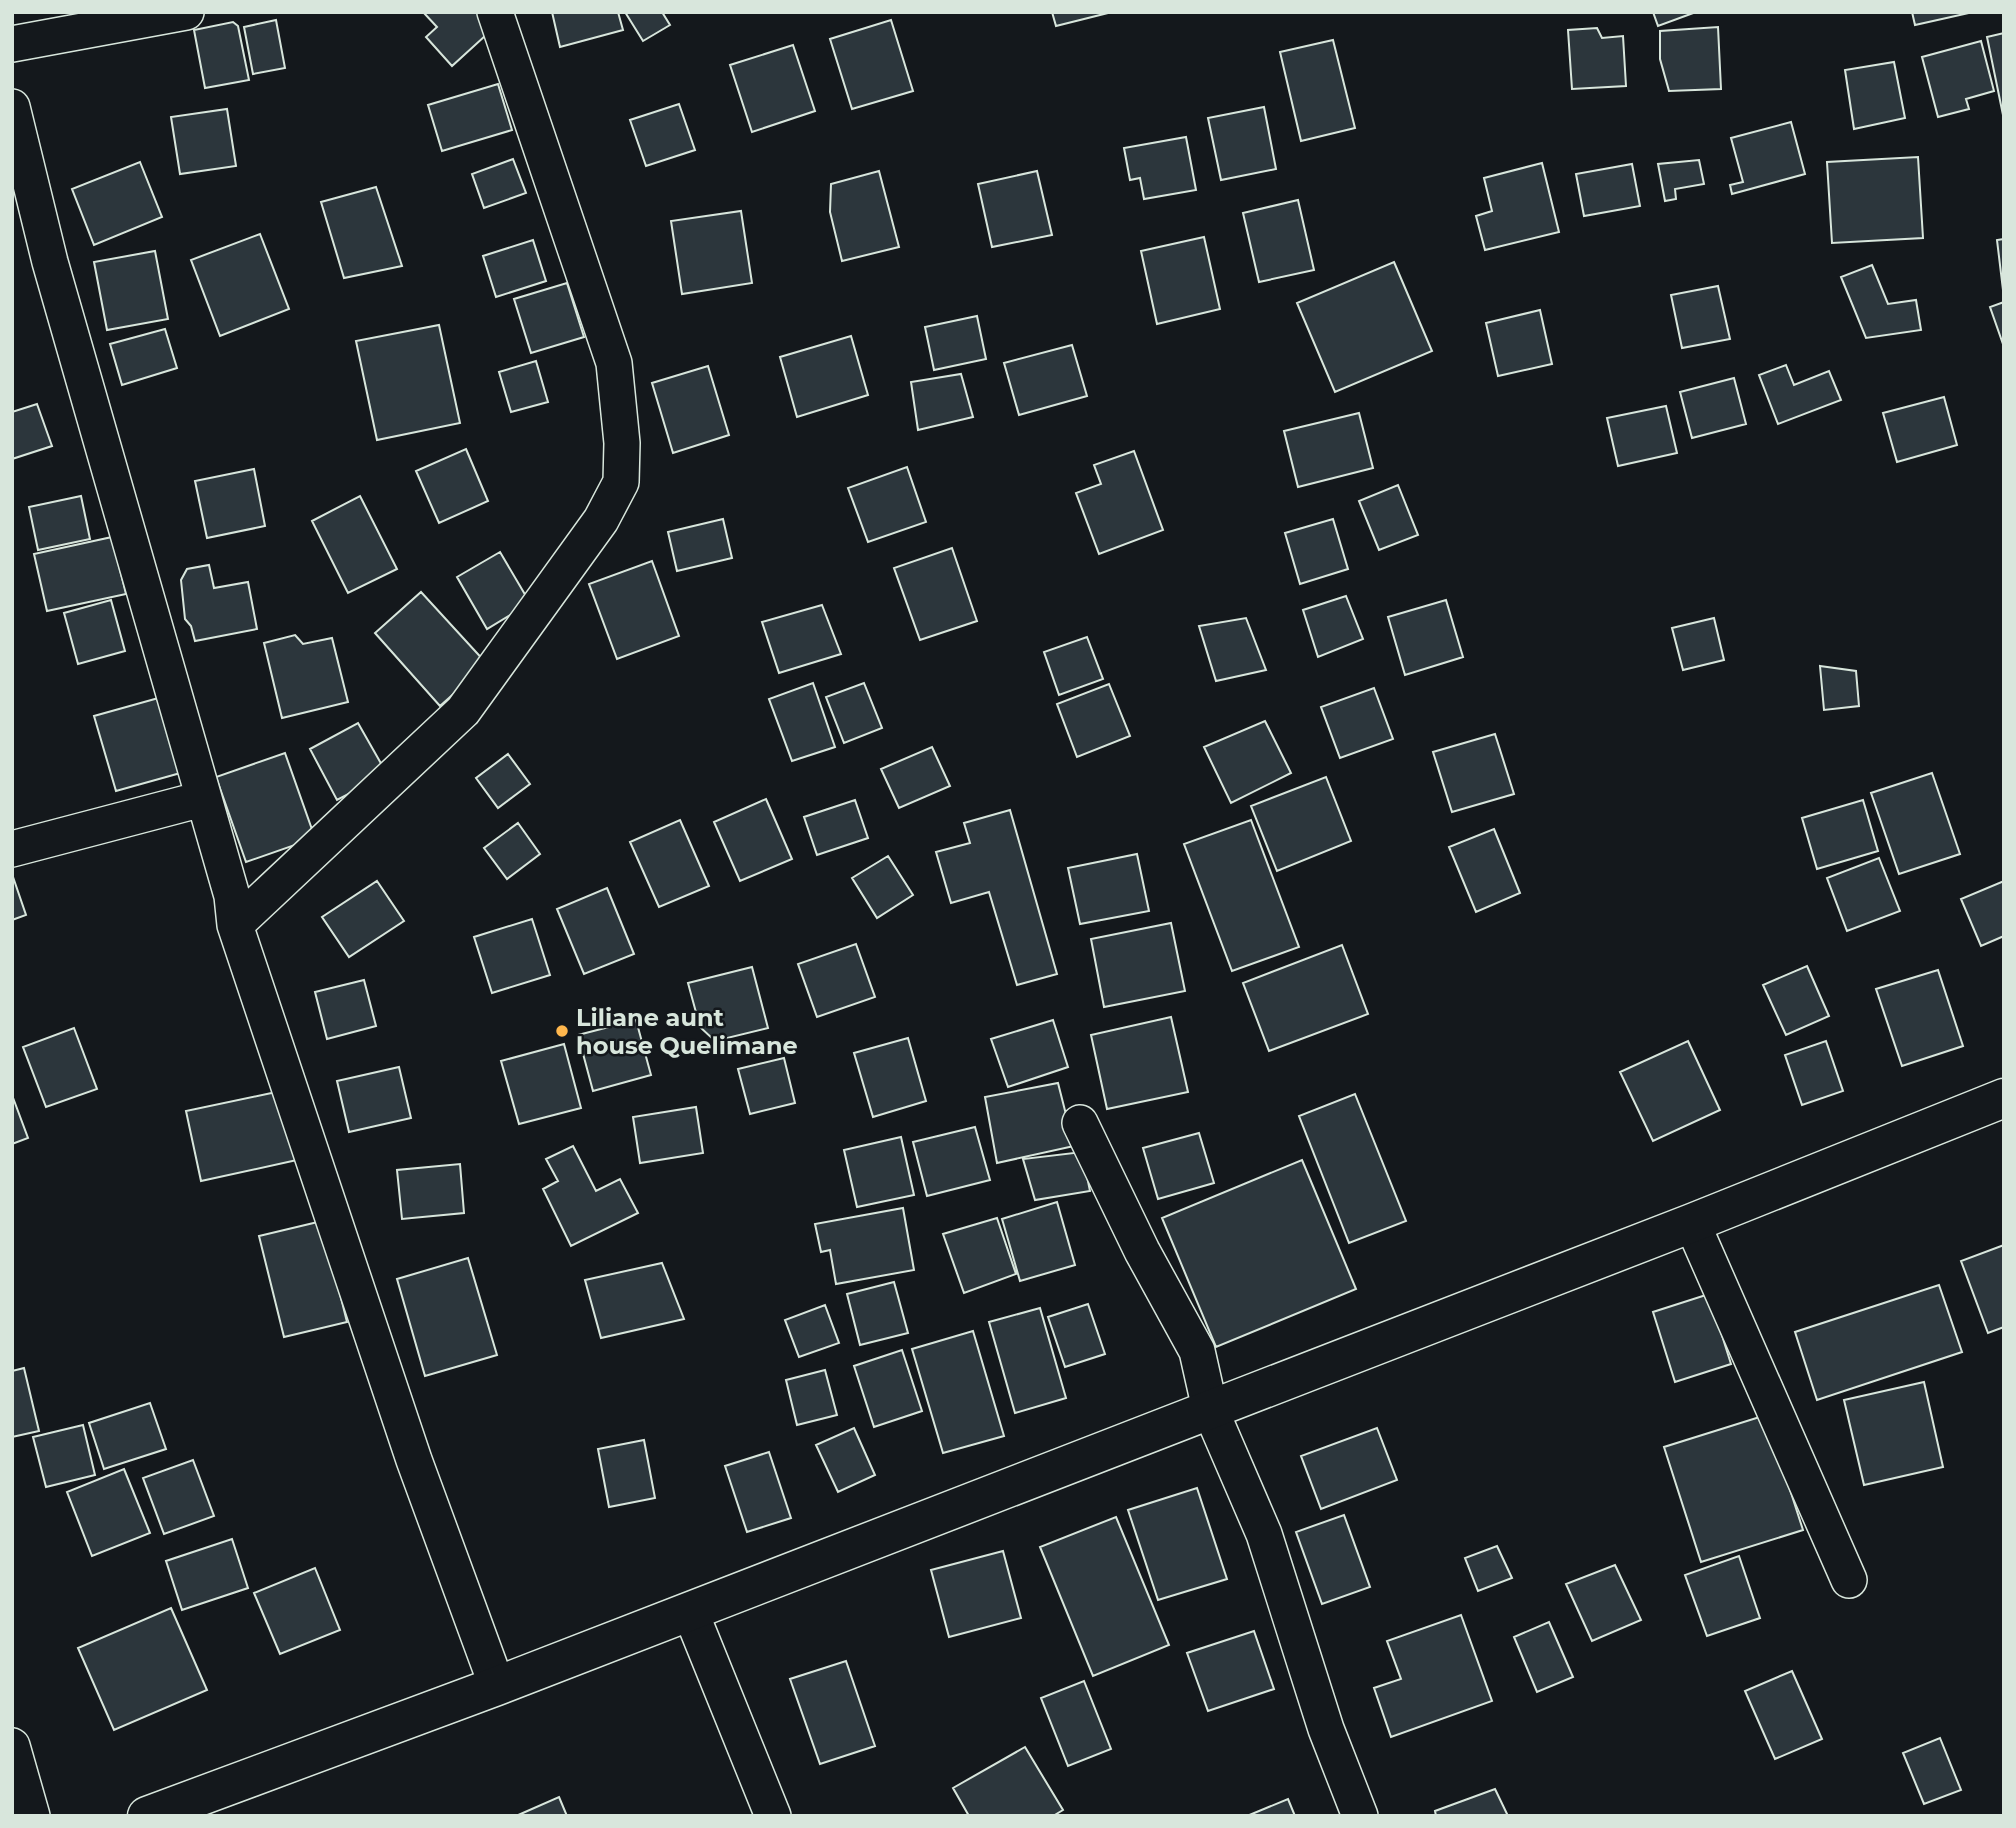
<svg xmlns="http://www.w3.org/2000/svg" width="2016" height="1828" font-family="Montserrat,sans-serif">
<rect width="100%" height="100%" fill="#14181c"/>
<path fill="#2c363c" stroke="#d8e6dc" stroke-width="2" d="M423 12H484L496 26 452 66 426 37 437 27Z
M552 12H618L623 30 560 47Z
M625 12H662L670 25 643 41Z
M1052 12H1112L1056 26Z
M1653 12H1696L1658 26Z
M1912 12H1969V13L1915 25Z
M276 20 285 68 253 74 244 27Z
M891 20 913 91 852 109 830 39Z
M233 22 238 26 249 80 205 88 194 30Z
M1718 27 1721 89 1669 91 1660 59V31Z
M1597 28 1602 38 1623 36 1626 86 1572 89 1568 30Z
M2004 33V115H2003L1987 37Z
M1333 40 1355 128 1301 141 1280 52Z
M1981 41 1994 91 1966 99 1969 109 1938 117 1922 57Z
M793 45 815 111 752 132 730 65Z
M1894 62 1905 118 1854 129 1845 70Z
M498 84 512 130 442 151 428 105Z
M679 104 695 150 646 166 630 120Z
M1264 107 1276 169 1221 180 1208 118Z
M227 109 236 166 180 174 171 117Z
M1791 122 1805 174 1732 194 1730 185 1743 182 1731 138Z
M1186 137 1196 190 1144 199 1140 178 1130 180 1124 148Z
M1918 157 1923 238 1832 243 1827 162Z
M513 159 526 193 484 208 472 174Z
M1699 160 1704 184 1675 189 1676 199 1665 201 1658 164Z
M140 162 162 217 94 245 72 189Z
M1542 163 1559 232 1485 250 1476 216 1492 211 1484 178Z
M1632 164 1640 206 1584 216 1576 174Z
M879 171 899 247 842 261 830 212 831 184Z
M1037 171 1052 235 992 247 978 184Z
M376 187 402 266 344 278 321 202Z
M1298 200 1314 270 1259 282 1243 213Z
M741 211 752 283 682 294 671 221Z
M260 234 289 309 220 336 191 260Z
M1204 237 1220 309 1157 324 1141 251Z
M2004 239V290H2003L1997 240Z
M533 240 546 281 496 297 483 256Z
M155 251 168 319 107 330 94 262Z
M1394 262 1432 351 1335 392 1297 303Z
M1872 265 1888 304 1916 300 1921 330 1866 338 1841 277Z
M567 283 584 337 531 353 514 299Z
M1718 286 1730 339 1682 348 1671 295Z
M2004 302V347L1990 307Z
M1540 310 1552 364 1498 376 1486 323Z
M977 316 986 359 934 370 925 327Z
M439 325 460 423 377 440 356 341Z
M165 329 177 368 122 385 110 344Z
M851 336 868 395 797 417 780 357Z
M1072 345 1087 396 1019 415 1004 363Z
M536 361 548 402 511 412 499 372Z
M1786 365 1794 385 1829 371 1841 400 1778 424 1759 375Z
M708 366 729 435 673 453 652 383Z
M961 374 973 417 918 430 911 382Z
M1734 378 1746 424 1692 438 1680 392Z
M1944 397 1957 445 1897 462 1883 413Z
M37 404 52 446 12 459V412Z
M1666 406 1677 453 1618 466 1607 418Z
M1359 413 1373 468 1298 487 1284 431Z
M466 449 488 501 439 523 416 471Z
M1134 451 1163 530 1099 554 1076 493 1101 484 1094 465Z
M907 467 926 522 868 542 848 488Z
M254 469 265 526 207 538 195 481Z
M1398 485 1418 535 1379 550 1359 501Z
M81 496 90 539 38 550 29 507Z
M360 496 397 569 348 593 312 521Z
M723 519 732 558 677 571 668 532Z
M1333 519 1348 569 1300 584 1285 533Z
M112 537 126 594 47 611 34 554Z
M952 548 977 621 920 640 894 568Z
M500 552 530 603 487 629 457 577Z
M652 561 679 636 617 659 589 584Z
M209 565 214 588 248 582 257 629 195 641 191 626 185 619 181 580 187 569Z
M421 592 487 664 440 706 375 633Z
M1346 596 1363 639 1318 657 1303 610Z
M111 600 125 651 78 664 64 613Z
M1446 600 1463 657 1405 675 1388 617Z
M822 605 841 654 779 673 762 622Z
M1246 618 1266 670 1216 681 1199 626Z
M1714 618 1724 660 1683 670 1672 628Z
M295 635 303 644 332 638 348 702 282 718 264 643Z
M1087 637 1103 679 1059 695 1044 652Z
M1820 666 1856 671 1859 706 1824 710Z
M813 683 835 747 792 761 769 699Z
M864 683 882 728 844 743 826 697Z
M1109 684 1130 736 1077 757 1057 704Z
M1374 688 1393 739 1340 758 1321 707Z
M162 697 184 772 116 791 94 716Z
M1265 721 1291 773 1231 803 1204 747Z
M358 723 387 774 337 800 310 749Z
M1495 734 1514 794 1452 812 1433 752Z
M932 747 950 786 899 808 881 769Z
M285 753 315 838 246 862 216 777Z
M508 754 530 784 498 808 476 778Z
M1932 773 1960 854 1899 874 1871 793Z
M1326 777 1351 841 1277 871 1251 806Z
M766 799 792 859 740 881 714 822Z
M855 800 868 838 817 855 804 817Z
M1863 800 1878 851 1817 869 1802 818Z
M1010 810 1057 974 1017 985 989 892 951 903 936 852 970 843 964 823Z
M680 820 709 886 659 907 630 842Z
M1251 820 1299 947 1232 971 1184 844Z
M518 823 540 854 507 879 484 848Z
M1494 829 1520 893 1476 912 1449 847Z
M1137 854 1149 911 1080 924 1068 868Z
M888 856 913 895 877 918 852 878Z
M1879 858 1900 911 1847 931 1827 878Z
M12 874 26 915 12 920Z
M377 881 404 921 349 957 322 917Z
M2004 881V936L1981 946 1961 899Z
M607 888 634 954 584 974 557 909Z
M532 919 550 975 492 993 474 937Z
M1171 923 1185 991 1104 1007 1091 939Z
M856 944 875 997 817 1017 798 964Z
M1342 945 1368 1014 1269 1051 1243 983Z
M1807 966 1829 1016 1786 1035 1763 985Z
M752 967 768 1028 715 1041 700 1027 688 983Z
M1938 970 1963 1046 1902 1066 1876 989Z
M364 980 376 1026 327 1039 315 992Z
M1171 1017 1188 1092 1107 1109 1091 1035Z
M636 1020 651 1075 593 1091 578 1035Z
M1053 1020 1068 1067 1008 1087 991 1039Z
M74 1028 97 1089 46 1107 23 1047Z
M908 1038 926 1101 873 1117 854 1053Z
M1688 1041 1720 1110 1653 1141 1620 1072Z
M1826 1041 1843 1091 1802 1105 1785 1055Z
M564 1044 581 1108 519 1124 501 1061Z
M784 1058 795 1103 750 1114 738 1069Z
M399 1067 411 1118 349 1132 337 1081Z
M1058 1083 1074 1146 997 1163 985 1097Z
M281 1091 297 1160 201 1181 186 1111Z
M1355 1094 1406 1221 1349 1243 1299 1116Z
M12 1095 28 1138 12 1144Z
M696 1107 703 1153 640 1163 633 1117Z
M975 1127 990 1180 927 1196 913 1142Z
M1199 1133 1214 1183 1158 1199 1143 1148Z
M901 1137 914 1195 857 1207 844 1150Z
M573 1146 596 1191 620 1179 638 1213 571 1246 543 1189 558 1181 546 1159Z
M1082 1152 1090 1191 1035 1200 1023 1159Z
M1302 1160 1356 1289 1216 1347 1162 1218Z
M460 1164 464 1213 402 1219 397 1170Z
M1057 1202 1075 1265 1020 1281 1002 1219Z
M903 1208 914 1270 836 1284 830 1250 821 1252 815 1224Z
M997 1218 1016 1274 964 1293 943 1234Z
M322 1221 347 1322 284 1337 259 1236Z
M2004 1245V1327L1988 1333 1961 1261Z
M468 1258 497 1355 425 1376 397 1279Z
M662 1263 684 1319 601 1338 585 1280Z
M894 1282 908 1333 860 1345 847 1294Z
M1939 1285 1962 1352 1817 1400 1795 1332Z
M1709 1294 1731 1364 1675 1382 1653 1312Z
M1088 1304 1105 1354 1065 1367 1048 1317Z
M825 1305 839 1343 799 1357 785 1320Z
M1040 1308 1066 1398 1015 1413 989 1322Z
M973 1331 1004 1436 943 1453 912 1349Z
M902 1350 922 1411 874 1427 854 1366Z
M24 1368 39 1431 12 1437V1371Z
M825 1370 837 1415 797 1425 786 1380Z
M1924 1382 1943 1467 1864 1485 1844 1400Z
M150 1403 166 1449 104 1469 89 1423Z
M1766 1415 1803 1530 1701 1562 1664 1447Z
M83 1425 95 1475 46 1487 33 1437Z
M854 1428 875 1475 838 1492 816 1445Z
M1377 1428 1397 1480 1321 1509 1301 1456Z
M644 1440 655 1498 609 1507 598 1449Z
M769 1452 791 1518 747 1532 725 1466Z
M193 1460 214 1516 164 1534 143 1478Z
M124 1469 150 1533 92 1556 67 1492Z
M1197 1488 1227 1579 1158 1600 1128 1510Z
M1344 1515 1370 1587 1322 1604 1296 1532Z
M1116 1517 1169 1645 1093 1676 1040 1547Z
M232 1539 248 1588 182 1610 166 1561Z
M1497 1546 1512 1578 1478 1591 1465 1558Z
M1003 1551 1021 1618 949 1637 931 1570Z
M1739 1556 1760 1618 1707 1636 1685 1575Z
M1615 1565 1641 1620 1592 1641 1566 1584Z
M315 1568 340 1630 280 1654 254 1593Z
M171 1608 207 1690 114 1730 78 1648Z
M1461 1615 1492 1701 1391 1737 1374 1688 1401 1679 1387 1641Z
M1549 1622 1573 1677 1537 1692 1514 1637Z
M1254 1631 1274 1689 1208 1711 1187 1653Z
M846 1661 875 1746 820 1764 790 1679Z
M1792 1671 1822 1739 1775 1759 1745 1691Z
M1084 1681 1111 1749 1068 1766 1041 1698Z
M1940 1738 1961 1790 1924 1804 1903 1753Z
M1025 1747 1063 1810 1053 1816H969L953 1788Z
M1495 1789 1508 1816H1436L1435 1811Z
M559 1797 567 1816H516Z
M1288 1799 1295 1816H1247Z"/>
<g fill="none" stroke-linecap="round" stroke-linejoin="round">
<g stroke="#d8e6dc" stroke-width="38">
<path id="minor" d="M12 44 186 12
M12 107 50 262 232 896 235 925 414 1460 497 1686
M12 849 202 799
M235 925 463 711 601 520 621 482 622 443 614 363 495 12
M1080 1123 1142 1251 1197 1351 1210 1409 1264 1534 1326 1729 1360 1816
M1692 1223 1849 1580
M690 1611 773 1816
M12 1746 32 1816"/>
</g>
<g stroke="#d8e6dc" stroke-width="41">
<path id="primary" d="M147 1816 497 1686 1692 1223 2004 1098"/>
</g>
<use href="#minor" stroke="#14181c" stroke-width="35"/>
<use href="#primary" stroke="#14181c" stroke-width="38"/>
</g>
<circle fill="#ffb74d" stroke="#14181c" stroke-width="2.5" cx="562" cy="1031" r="7"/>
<g text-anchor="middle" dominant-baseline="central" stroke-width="5" stroke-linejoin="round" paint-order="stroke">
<g font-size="24" font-weight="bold" fill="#d8e6dc" stroke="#14181c" text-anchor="start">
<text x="576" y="1017">Liliane aunt<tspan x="576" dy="28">house Quelimane</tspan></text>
</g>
</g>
<rect width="2016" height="1828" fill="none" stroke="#d8e6dc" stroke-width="28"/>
</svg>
